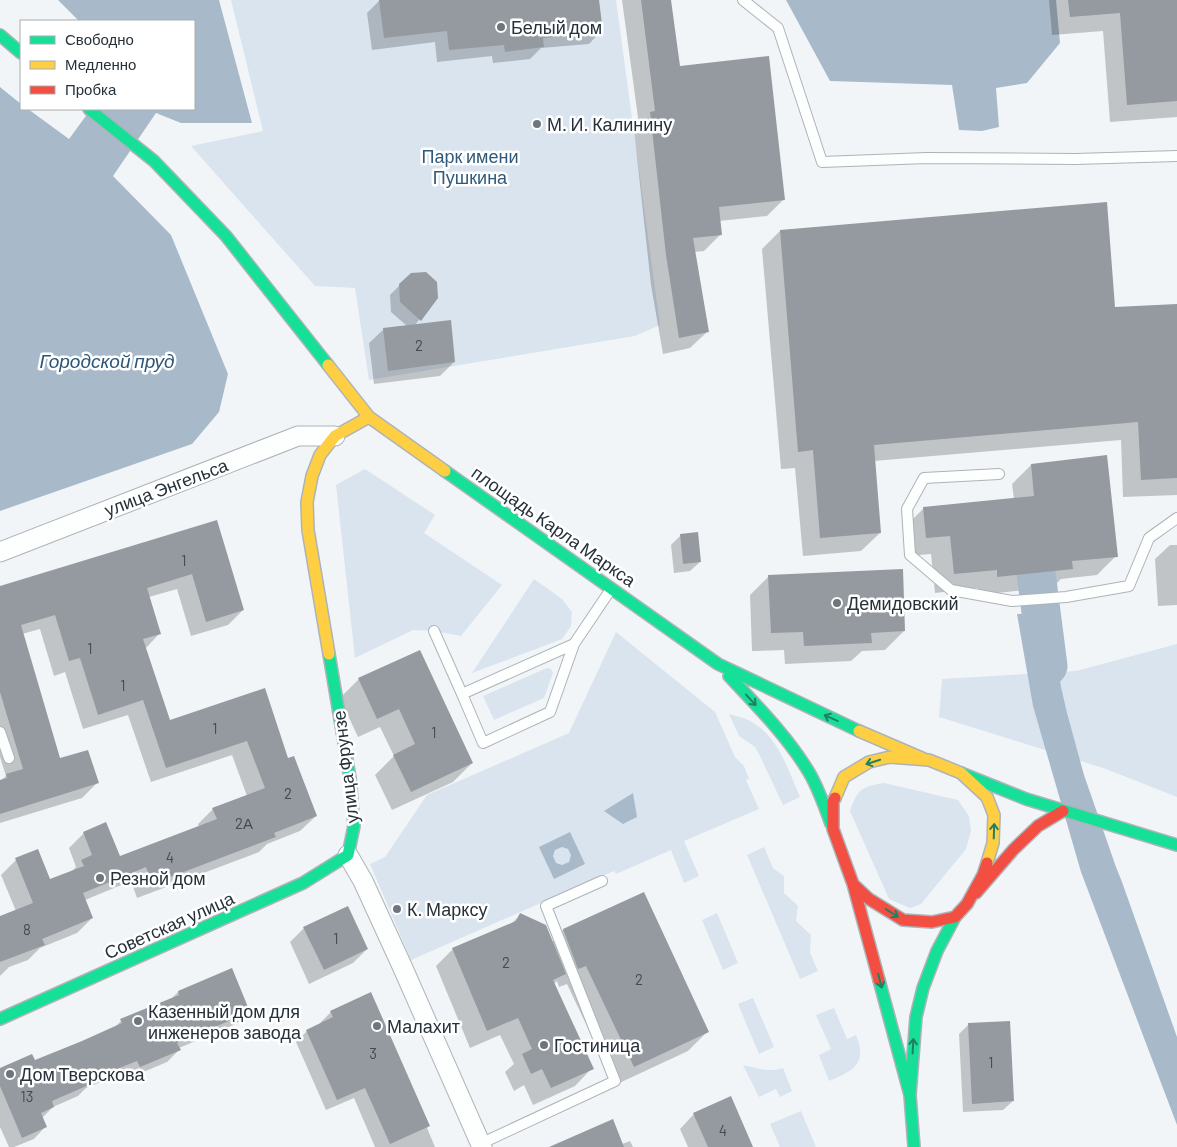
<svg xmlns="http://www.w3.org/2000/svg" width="1177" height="1147" font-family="Barlow,sans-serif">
<rect width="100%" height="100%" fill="#f2f5f8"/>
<path fill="#d9e4ee" d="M231 0H616L660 325 635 336 369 380 355 288 315 286 191 146 263 131Z
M365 469 435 515 424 533 502 585 461 636 434 631 413 630 355 658 336 485Z
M534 579 562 599 572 612 571 626 562 639 472 673Z
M616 632 715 712 735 757 744 766 749 779 746 780 759 809 684 841 699 876 684 883 671 850 616 874 614 871 411 960 370 864 385 857 427 795 569 733Z
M1177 644V797L1106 769 939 717 942 679 1076 671Z
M547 668 551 669 553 673 544 698 494 720 483 696Z
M729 714C735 716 742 717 748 720 778 734 788 770 800 797L783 805 759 754 755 747 739 736Z
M884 783 958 800 969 816 971 831 966 849 921 904 910 908 889 899 850 811C857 790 862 786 884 783Z
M764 847 773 868 784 876V893L798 906 796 921 811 935 810 953 818 971 800 979 747 855Z
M717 913 738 963 723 970 702 920Z
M753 998 774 1047 759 1054 738 1004Z
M834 1008 847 1039 856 1035C868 1064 853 1071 829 1081L819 1055 831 1049 816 1015Z
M743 1065C757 1068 769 1073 783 1068L792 1091 780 1097 776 1089 759 1097Z
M801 1111 816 1147H780L770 1124Z"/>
<path fill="#a8baca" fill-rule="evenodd" d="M58 0H219L252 123H181L156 113 113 176 171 235 228 374 219 412 192 444 0 511V87L21 104V109H28L69 139 91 109H194V21H79Z
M786 0H1056L1060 43 1027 83 996 88 999 127 982 131 959 130 952 85 830 81Z
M1051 613 1061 687 1067 713 1084 775 1116 867 1122 882 1177 1037V1125L1081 872 1033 706 1017 614Z
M633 793 637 817 623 824 604 811Z
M570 832 585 864 554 879 539 847ZM562 847 568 849 571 855 569 862 562 865 556 863 553 856 555 850Z"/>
<path fill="#0003" d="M380 0H598L601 31 589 44 541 48 530 59 493 63 492 56 437 62 435 42 372 50 367 13Z
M622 0H670L678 67 784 199 767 216 719 221 721 234 704 251 694 252 707 332 690 348 663 354 651 285 634 130 639 125Z
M1049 0H1177V117L1110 122 1103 31 1052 35Z
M780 231 1114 308 1177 305V495L1123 497 1121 440 874 461 880 533 861 551 803 556 795 468 781 469 762 249Z
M411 274 437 297 415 325 454 362 440 376 374 384 369 343 384 329 407 326 391 312 390 295Z
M1031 465 1116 556 1097 575 1061 579 1053 587 978 595V588L935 593 931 554 908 556 905 527 924 508 1014 499 1012 484Z
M216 522 243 610 228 625 191 636 177 589 149 597 160 633 145 649 169 722 264 690 287 760 316 816 300 831 267 844 259 852 137 898 131 881 85 900 92 918 77 933 40 948 28 960 9 967 0 976V917L16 911 1 875 16 860 49 881 70 873 76 867 69 848 84 833 119 857 199 827 198 824 213 809 247 796 232 755 151 782 128 715 83 729 65 672 54 676 40 629 22 634 59 760 97 783 82 798 0 823V781L6 776 0 757V587Z
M681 535 700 562 690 571 674 573 671 545Z
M1170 545H1177V605L1158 606 1155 559Z
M769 576 904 631 885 650 862 651 851 661 785 664 784 650 752 651 750 595Z
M359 679 472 763 453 782 392 810 375 775 394 756 380 727 358 737 340 698Z
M643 893 707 1032 688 1051 615 1085 567 984 559 987 557 981 553 985 592 1068 575 1086 533 1105 524 1085 514 1091 505 1072 514 1064 500 1035 470 1048 436 966 453 949 510 925 520 915 552 942 563 930Z
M304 928 367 949 353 963 309 984 290 942Z
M178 992 249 1012 236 1024 179 1048V1050L167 1062 127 1079 125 1072 86 1088 78 1096 53 1107 42 1118 46 1126 34 1139 14 1147H9L0 1127V1069L34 1062 113 1029 121 1021 170 1000Z
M331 1012 429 1126 427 1128 435 1147H375L354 1098 326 1110 296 1042 307 1031 321 1024 320 1023Z
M968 1025 1013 1101 1003 1110 963 1112 959 1034Z
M694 1114 752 1147H688L680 1129Z
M630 1141 633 1147H552L622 1144Z"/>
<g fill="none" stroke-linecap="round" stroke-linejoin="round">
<path stroke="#a8baca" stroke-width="39" d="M1036 573 1048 666"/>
</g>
<path fill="#949a9f" d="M379 0H599L603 32 543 38 544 47 505 52 504 45 449 50 447 31 384 38Z
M641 0H671L680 66 769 56 785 200 719 207 722 235 693 238 709 332 679 338 666 255 650 112 655 111Z
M1068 0H1177V101L1127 105 1120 13 1070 17Z
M1107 202 1115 307 1177 304V478L1141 480 1138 422 874 445 881 533 820 538 813 450 798 452 780 230Z
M426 272 437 282 438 298 421 321 400 302 399 284 411 273Z
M451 320 455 362 388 371 383 328Z
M1107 455 1118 557 1072 561 1073 569 997 577V570L954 574 950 536 926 538 923 507 1034 496 1031 464Z
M217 520 244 610 206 622 192 574 147 588 161 634 143 639 170 720 265 688 288 758 294 756 317 816 274 833 276 837 152 884 146 867 83 893 93 918 42 939 45 945 0 962V916L33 903 15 858 38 849 50 879 84 866 81 860 92 855 83 832 106 822 120 856 217 819 212 808 265 788 247 741 166 768 143 700 98 715 80 658 69 661 55 615 21 625 60 758 88 750 99 783 0 814V780L7 778 6 774 23 769 0 692V586Z
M698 532 701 562 683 564 680 534Z
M903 569 905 631 871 633 872 643 804 646 803 632 771 633 768 575Z
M420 650 473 763 411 792 393 755 415 744 399 709 377 719 358 678Z
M644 892 709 1032 634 1067 586 966 578 969 563 929Z
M348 906 368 949 324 970 303 927Z
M520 913 546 925 566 974 553 980 594 1069 551 1088 542 1069 531 1074 522 1054 532 1049 518 1018 487 1031 452 948 516 921Z
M232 968 250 1012 177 1043 181 1050 140 1067 137 1061 89 1080 91 1084 52 1101 54 1107 41 1113 47 1127 22 1138 0 1086V1068L32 1054 35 1060 82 1041 122 1023 120 1019 179 995 178 991Z
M371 992 430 1126 390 1144 365 1088 337 1100 306 1030 333 1017 330 1011Z
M1010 1021 1014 1101 972 1104 968 1023Z
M731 1096 753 1147H708L693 1113Z
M613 1119 624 1147H549Z"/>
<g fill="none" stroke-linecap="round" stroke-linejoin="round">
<g stroke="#adb3b8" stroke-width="12">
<path id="lane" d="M743 0 778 28 822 162 927 158 1075 159 1177 156
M999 474 924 478 907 509 910 555 951 590 1012 601 1066 597 1129 586 1149 538 1177 518
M434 631 462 694
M574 644 462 694 483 743 550 712 574 644 611 589
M0 732 9 758
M480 1144 615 1081 546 906 602 881"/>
</g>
<g stroke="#adb3b8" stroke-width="21">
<path id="street" d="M0 552 298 436H335
M348 855 363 881 402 966 482 1147"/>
</g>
<g stroke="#adb3b8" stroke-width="14">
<path id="fast" d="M0 35 21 53
M89 109 154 161 226 236 328 365
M445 471 718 664 859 731
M729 676C758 707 789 738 810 774 819 790 825 807 831 824
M961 773 1026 799 1177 845
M879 980 910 1095
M0 1019 303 883 348 855 354 826 350 778 329 654
M914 1147 910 1095 916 1017 923 988 937 951 955 917"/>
</g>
<g stroke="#adb3b8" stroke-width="14">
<path id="slow" d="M328 365 369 417 445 471
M329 654 308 530 307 502 312 476 320 455 335 436 369 417
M859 731 924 759
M835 798 844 777 869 762 890 757 929 760 961 773 987 797 994 815 993 843 987 863"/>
</g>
<g stroke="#adb3b8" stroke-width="14">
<path id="jam" d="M835 798 833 802V829L853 884 879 980
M853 884 869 899 903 920 932 922 955 917 967 904 983 875 987 863
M976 893 1013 850 1038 826 1063 811"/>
</g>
<use href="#lane" stroke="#fdfefe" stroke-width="10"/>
<use href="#street" stroke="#fdfefe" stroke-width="19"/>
<use href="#fast" stroke="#16e098" stroke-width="11"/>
<use href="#slow" stroke="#ffcf43" stroke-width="11"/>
<use href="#jam" stroke="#f24e42" stroke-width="11"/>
</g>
<defs><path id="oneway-shaft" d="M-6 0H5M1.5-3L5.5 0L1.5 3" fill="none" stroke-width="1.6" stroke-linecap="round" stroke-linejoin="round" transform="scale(1.25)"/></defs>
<g stroke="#1f8064">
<use href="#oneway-shaft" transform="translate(751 700) rotate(47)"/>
<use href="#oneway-shaft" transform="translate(831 718) rotate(-156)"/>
<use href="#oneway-shaft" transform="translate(873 762) rotate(162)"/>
<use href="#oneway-shaft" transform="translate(994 831) rotate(-88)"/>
<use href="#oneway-shaft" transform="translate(892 913) rotate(32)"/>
<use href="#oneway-shaft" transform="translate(880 981) rotate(75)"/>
<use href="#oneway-shaft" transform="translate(913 1046) rotate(-87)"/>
</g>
<g fill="#6d767c" stroke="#fff" stroke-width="2">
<circle cx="501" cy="27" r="5"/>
<circle cx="537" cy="124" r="5"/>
<circle cx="837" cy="603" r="5"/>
<circle cx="100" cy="878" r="5"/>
<circle cx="397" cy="909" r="5"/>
<circle cx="138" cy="1021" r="5"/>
<circle cx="377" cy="1026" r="5"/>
<circle cx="544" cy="1045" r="5"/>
<circle cx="10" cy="1074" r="5"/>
</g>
<g text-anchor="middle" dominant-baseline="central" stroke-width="5" stroke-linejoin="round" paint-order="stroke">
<g font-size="15" fill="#424b53">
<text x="419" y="345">2</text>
<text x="184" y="560">1</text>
<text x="90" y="648">1</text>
<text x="123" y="685">1</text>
<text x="215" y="728">1</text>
<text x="434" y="732">1</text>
<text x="288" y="793">2</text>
<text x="244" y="823">2А</text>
<text x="170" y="857">4</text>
<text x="27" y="929">8</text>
<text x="336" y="938">1</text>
<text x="506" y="962">2</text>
<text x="639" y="979">2</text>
<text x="373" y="1053">3</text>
<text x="991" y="1062">1</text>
<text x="27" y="1096">13</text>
<text x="723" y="1130">4</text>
</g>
<g font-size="18" fill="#26313a" stroke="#fff" text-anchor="start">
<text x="511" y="27">Белый дом</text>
<text x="547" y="124">М. И. Калинину</text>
<text x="847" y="603">Демидовский</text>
<text x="110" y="878">Резной дом</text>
<text x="407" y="909">К. Марксу</text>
<text x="148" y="1011">Казенный дом для<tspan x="148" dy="21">инженеров завода</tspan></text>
<text x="387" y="1026">Малахит</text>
<text x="554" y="1045">Гостиница</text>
<text x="20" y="1074">Дом Тверскова</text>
</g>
<g font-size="18" fill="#305a7b" stroke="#fff">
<text x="470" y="156">Парк имени<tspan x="470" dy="21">Пушкина</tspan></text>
</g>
<g font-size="18" fill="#26313a" stroke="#fff">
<text transform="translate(166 487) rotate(-21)">улица Энгельса</text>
<text transform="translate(554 526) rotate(35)">площадь Карла Маркса</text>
<text transform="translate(345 767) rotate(-97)">улица Фрунзе</text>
<text transform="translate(169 925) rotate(-24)">Советская улица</text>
</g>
<g font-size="19" font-style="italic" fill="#2c5677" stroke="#fff">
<text x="107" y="360">Городской пруд</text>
</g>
</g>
<rect x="20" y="20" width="175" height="90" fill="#ffffff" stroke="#a8adb0"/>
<rect x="30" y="36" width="25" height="8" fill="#16e098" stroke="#a8adb0"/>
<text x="65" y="45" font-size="15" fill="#26313a">Свободно</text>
<rect x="30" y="61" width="25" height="8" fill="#ffcf43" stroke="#a8adb0"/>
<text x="65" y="70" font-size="15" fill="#26313a">Медленно</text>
<rect x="30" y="86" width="25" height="8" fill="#f24e42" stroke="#a8adb0"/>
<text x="65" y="95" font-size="15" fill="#26313a">Пробка</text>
</svg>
